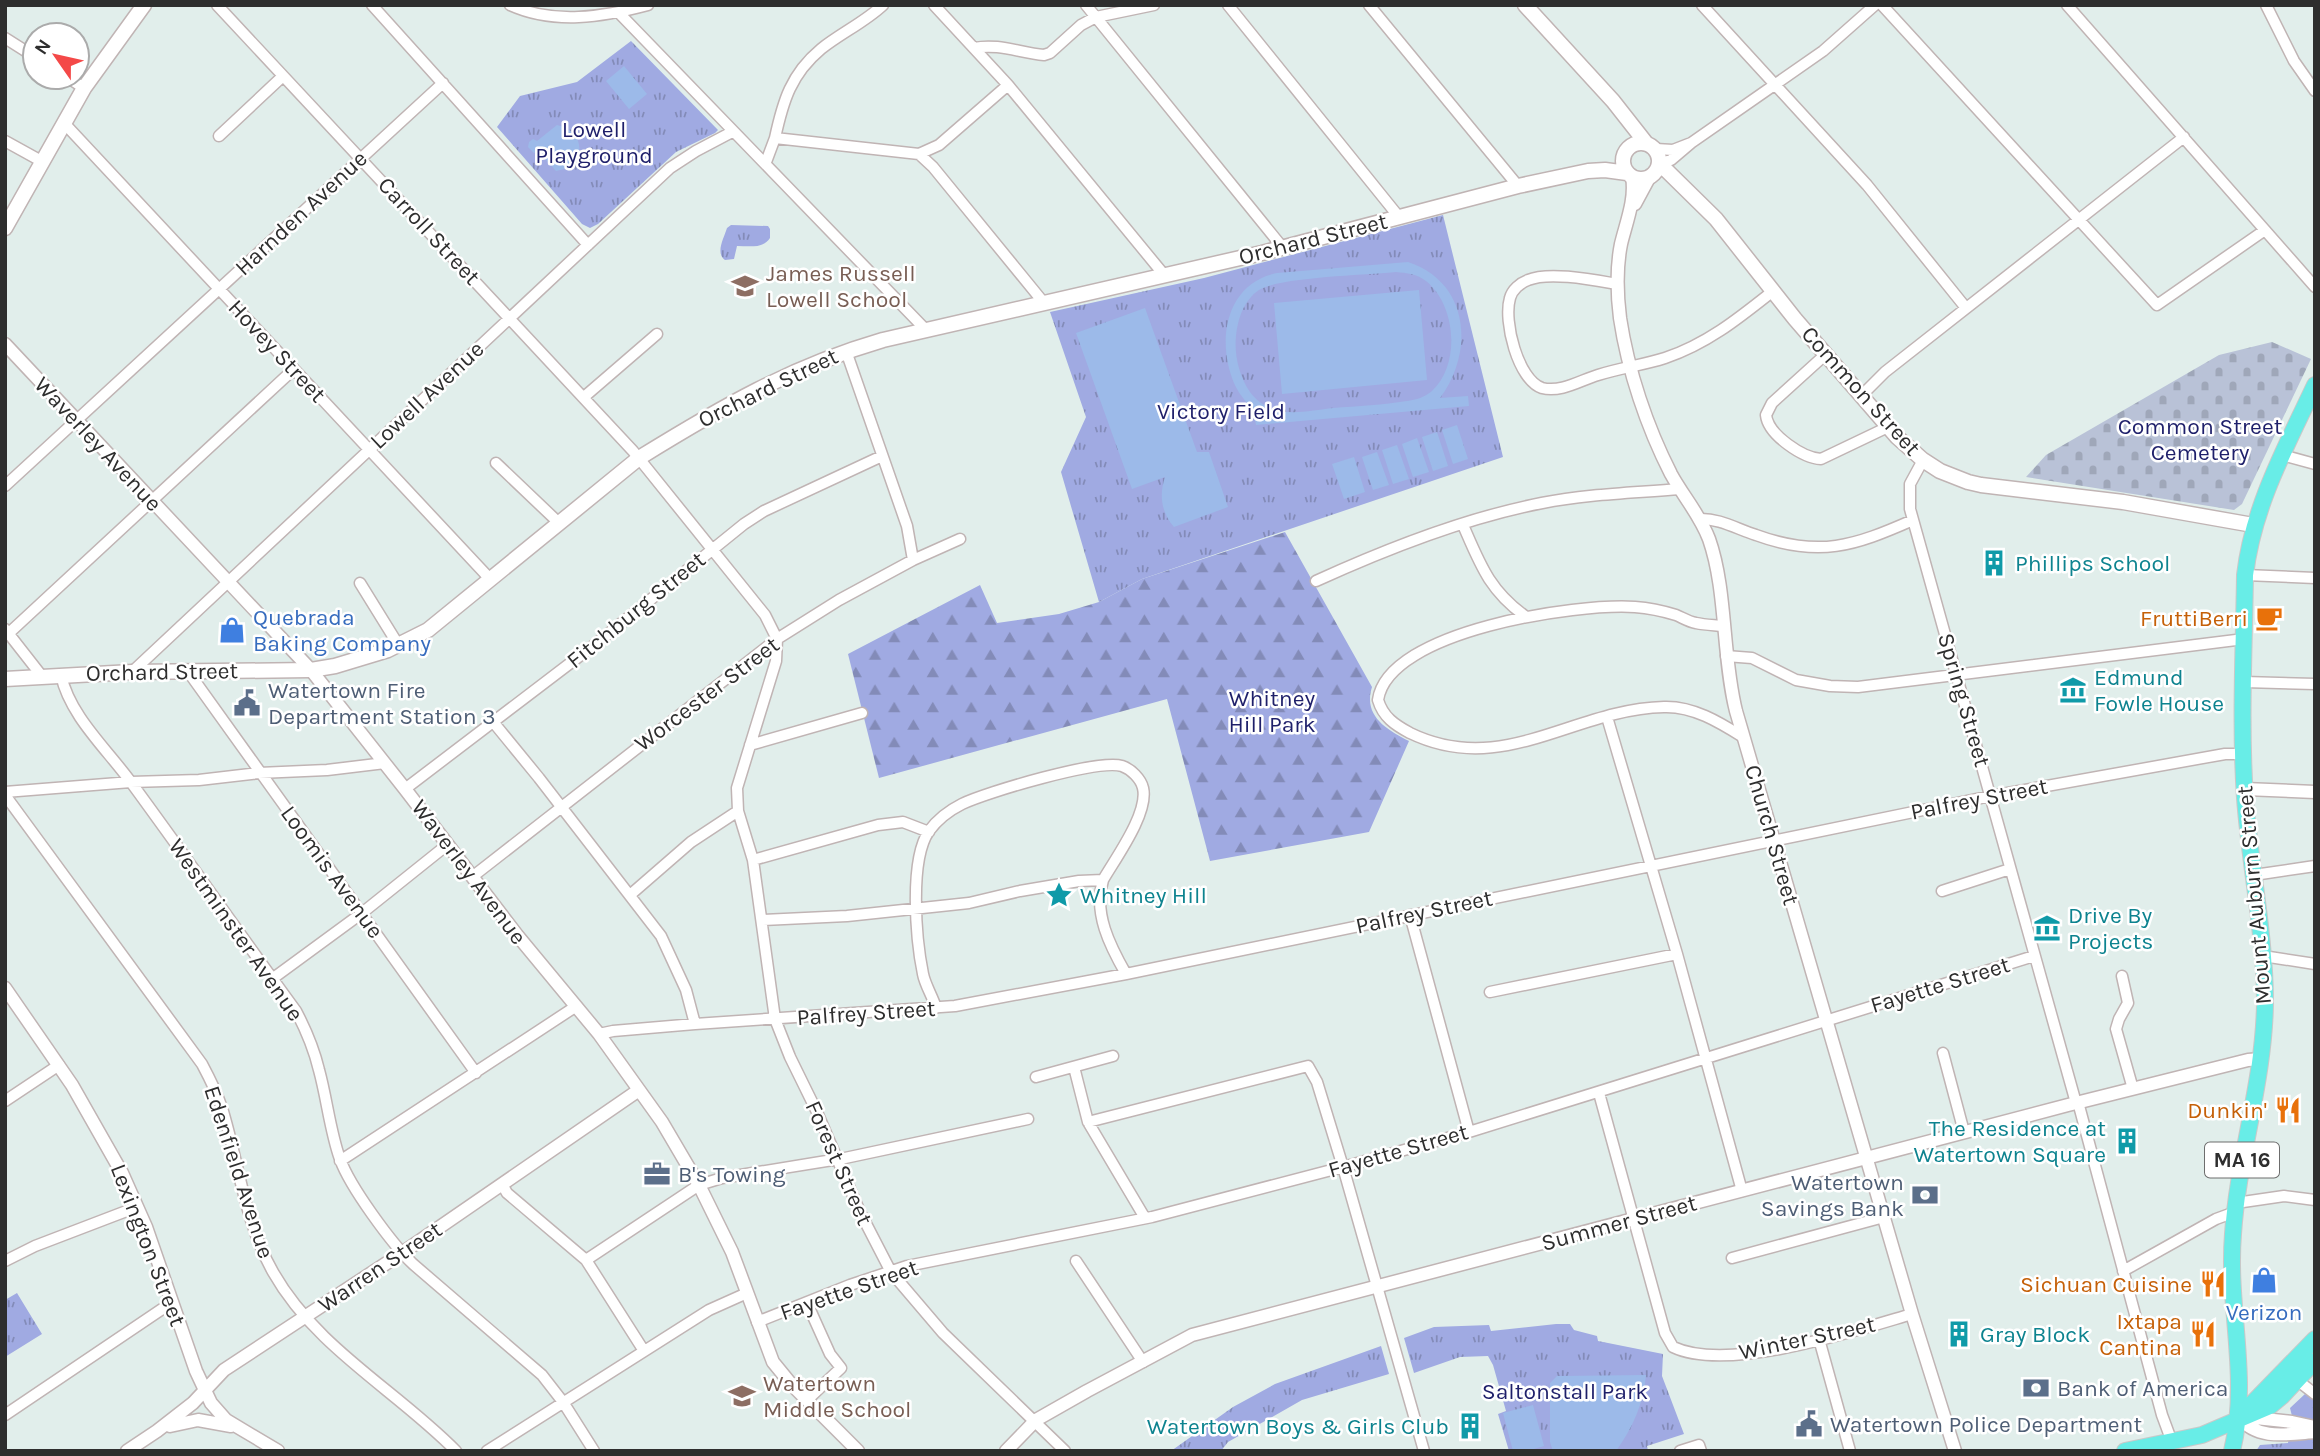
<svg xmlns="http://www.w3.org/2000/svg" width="2320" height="1456" font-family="Karla,sans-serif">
<defs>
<pattern id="forest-firs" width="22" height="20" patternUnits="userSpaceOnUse" patternTransform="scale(1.75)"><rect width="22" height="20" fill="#a0aae2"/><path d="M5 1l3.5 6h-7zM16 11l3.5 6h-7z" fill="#838bb8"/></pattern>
<pattern id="cemetery-stones" width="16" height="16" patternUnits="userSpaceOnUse" patternTransform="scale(1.75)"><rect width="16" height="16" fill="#b9c2d7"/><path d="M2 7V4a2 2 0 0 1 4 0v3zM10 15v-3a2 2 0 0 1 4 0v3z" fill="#9fa7b9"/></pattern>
<pattern id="park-tufts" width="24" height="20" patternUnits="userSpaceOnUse" patternTransform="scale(1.75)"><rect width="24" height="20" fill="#a0aae2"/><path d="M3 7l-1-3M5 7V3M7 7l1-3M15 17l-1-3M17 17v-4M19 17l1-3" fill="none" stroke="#838bb8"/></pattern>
</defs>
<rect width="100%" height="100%" fill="#e1eeeb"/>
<path fill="url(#forest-firs)" d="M1285 532 1372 687C1363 716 1386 729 1409 741L1369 832 1210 861 1167 699 879 778 848 654 980 585 997 623 1059 614 1099 602 1142 579Z"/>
<path fill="url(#cemetery-stones)" d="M2272 342 2311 359 2242 504 2234 510 2026 477 2046 455 2219 355Z"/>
<path fill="url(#park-tufts)" d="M631 41 718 130 715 133 676 152 598 224 590 228 582 224 497 127 520 96 577 82Z
M1443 215 1503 457 1142 579 1099 602 1061 472 1086 417 1050 312 1204 278Z
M731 225 768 226 770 229V238C763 249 749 246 737 246L734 259 725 260C715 253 724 238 727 228Z
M17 1293 42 1334 5 1357V1300Z
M1556 1324H1570L1574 1330 1597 1336 1598 1341 1663 1354 1662 1376 1684 1434 1647 1446 1648 1451H1509L1498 1414 1506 1411 1493 1365 1488 1356 1460 1357 1414 1373 1404 1338 1434 1327 1489 1325 1491 1331Z
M1381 1346 1389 1374 1302 1400 1228 1442 1221 1451H1171L1233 1407 1275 1384Z
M2305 1394 2315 1401V1451H2256L2260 1445 2288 1443 2292 1416 2290 1408Z"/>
<path fill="#9cbae9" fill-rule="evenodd" d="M624 66 647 94 629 109 606 81Z
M557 125C587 132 587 165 556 171L538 151 534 153 528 147 529 142 533 139 537 141Z
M1408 262C1469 282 1475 351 1440 398L1468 396 1469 406 1256 425C1254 405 1241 400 1234 383 1216 340 1226 283 1277 273ZM1396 272C1407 273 1417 274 1426 281 1456 305 1461 364 1432 391 1425 397 1416 400 1407 401 1383 405 1358 406 1333 408 1315 410 1293 415 1275 410 1265 407 1256 400 1250 392 1239 376 1234 354 1236 336 1238 318 1244 300 1259 290 1279 277 1368 275 1396 272Z
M1419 290 1427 380 1282 394 1274 303Z
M1145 308 1197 452H1209L1228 507 1174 527C1161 512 1159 495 1165 477L1132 489 1076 333Z
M1457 425 1468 459 1453 464 1442 430Z
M1437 432 1448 466 1433 471 1422 437Z
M1417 438 1429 472 1413 477 1402 444Z
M1397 445 1409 479 1393 484 1382 450Z
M1377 452 1389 485 1373 490 1362 457Z
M1354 457 1365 492 1344 499 1332 464Z
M1646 1375C1644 1403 1632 1429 1616 1451H1553L1550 1442V1383L1557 1376Z
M1533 1405 1544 1446 1527 1451H1513L1503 1413Z"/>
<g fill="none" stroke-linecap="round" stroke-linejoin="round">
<g stroke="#c0b4b4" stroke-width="13">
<path id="minor" d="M217 5 633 451 765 615 777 639 776 661 737 788 738 811 691 842 630 895
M372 5 588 245
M510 5C554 25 603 17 648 5
M934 5 1008 85 1165 276
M1086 5 1283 248
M1228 5 1399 217
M1369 5 1518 186
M1702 5 1867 185 1966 308
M1882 5 2157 305 2265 230
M2067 5 2315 287
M2266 5 2294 61 2315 91
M619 13C721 119 824 224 926 330
M5 38 35 57
M974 48C999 43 1020 53 1044 55L1050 53 1081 25 1096 17 1154 5
M67 77 84 88
M64 123 491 580
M219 136 283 76
M775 138C783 101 791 74 821 49 841 33 865 22 883 5
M5 141 43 162
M1691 143 1823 51 1875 5
M1656 149 1673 150 1691 143 1671 160 1660 163
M919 154 939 145 1008 85
M766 162 775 138 919 154 933 167 1044 303
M1617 284C1594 280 1549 271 1528 280 1520 283 1512 290 1510 298 1503 321 1518 380 1542 388 1561 393 1581 380 1598 375 1620 368 1643 365 1665 358 1707 344 1739 318 1773 291
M846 351 907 526 913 560
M1826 354 1772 403 1766 415C1768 435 1803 458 1821 459L1888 427
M1862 395 1885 372 2184 137
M584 397 657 334
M2282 455 2315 464
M1923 460 1910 484V509L2076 1103
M496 463 559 523
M5 486 443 83
M1699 519C1719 518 1737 529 1756 535 1819 558 1854 546 1913 520
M1463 525C1480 564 1489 590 1525 616
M2245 575 2315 578
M1316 581C1384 550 1469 517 1542 503 1588 494 1634 493 1680 489
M360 583 399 646
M1723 626C1714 625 1705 625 1696 623 1689 622 1683 618 1676 615 1663 611 1649 608 1635 607 1578 603 1388 630 1378 700 1383 717 1395 725 1410 733 1503 778 1573 709 1664 707 1693 706 1719 722 1743 737
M5 629 41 675
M9 633 294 369
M1726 656 1752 658 1796 680 1830 686 1858 687 2244 639
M187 670 476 1073
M132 672 670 168 696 151 732 132
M61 675C70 717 109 751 133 785 188 860 241 936 296 1011 306 1030 314 1049 319 1070 327 1099 330 1131 340 1159 350 1187 392 1244 413 1264L542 1375 563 1402 594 1451
M2244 682 2315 684
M1607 717 1677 954 1742 1191
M494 723 539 778 661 936 686 990 695 1024
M750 745 862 713
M405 789 598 642 744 524 764 511 882 456
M5 792 131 782 199 780 259 773 327 770 385 763
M5 795 202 1064C210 1079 217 1093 222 1108 239 1163 244 1221 273 1272 316 1348 396 1390 456 1451
M738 811 753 860 775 1019 790 1057 817 1112 860 1212 891 1272 943 1333 1065 1451
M753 860 878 825 903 822 929 832
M2254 875 2315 866
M472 877 777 639 839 600 913 560 960 539
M1942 891 2010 869
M1410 915 1469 1132
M763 920 847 916 969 903 1020 891 1079 881 1103 880
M2263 956 2315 964
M2122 976 2128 1003 2119 1019 2116 1029 2133 1089
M272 979 362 913 447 845
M1490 992 1677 954
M936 1008C933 997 925 985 923 974 916 940 909 860 929 831 937 820 950 810 962 804 987 792 1098 759 1122 766 1131 769 1141 779 1143 788 1149 813 1115 859 1103 880 1093 913 1110 946 1126 974
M599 1034 613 1031 695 1024 955 1006 1126 974 1991 796 2225 754H2244
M1943 1053 1964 1132
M1074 1067 1088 1122 1145 1218
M1036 1077 1113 1056
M1599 1093 1665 1333 1673 1347C1728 1373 1854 1331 1912 1314
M5 1101 59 1065
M2078 1102 2162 1415 2172 1442
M1088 1122 1308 1066 1317 1082 1343 1167 1424 1451
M340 1161 575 1007
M502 1184 507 1193 586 1260 644 1351
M2236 1203 2284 1196 2315 1200
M1732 1258 1884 1217
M586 1260 699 1185 722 1178 845 1158 1028 1119
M5 1261 35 1246 137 1207
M1076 1261 1143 1362
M2123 1271 2216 1219 2235 1212
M807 1303 830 1354 841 1368 807 1400
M757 1322 850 1285 907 1266 1152 1217 1343 1167 1469 1132 2034 956
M1819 1339 1850 1451
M2297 1380 2315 1394
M5 1415 171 1303
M487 1451 709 1310 747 1293
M1680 1451 1699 1445 1701 1451"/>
</g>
<g stroke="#c0b4b4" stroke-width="15">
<path id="tertiary" d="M1632 177C1636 199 1626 223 1621 244 1616 269 1617 294 1620 318 1628 371 1647 427 1671 474 1683 496 1700 515 1709 539 1727 590 1722 656 1736 711L1912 1314 1955 1451
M1635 204 1649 178
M5 344 311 670 405 789 517 935 599 1034 662 1122 699 1185 732 1252 773 1362 791 1384 858 1451
M2245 789 2315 792
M5 988 72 1085 122 1173 146 1227 196 1371 211 1403 226 1420 278 1451
M2239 1417C2257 1441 2289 1434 2315 1432
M2246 1417 2292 1422 2315 1427
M170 1426 198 1420 231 1426
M127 1451 157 1431 193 1403 224 1370 402 1253 639 1090
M1006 1451 1036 1420 1087 1391 1192 1335 2068 1105 2248 1060 2261 1059"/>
</g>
<g stroke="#c0b4b4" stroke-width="17">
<path id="secondary" d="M1525 5 1613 101 1646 143
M1623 161a18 18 0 1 1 36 0a18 18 0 1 1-36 0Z
M1660 164 1716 219 1795 319 1897 437 1923 460 1940 471 1968 482 1981 485 2123 502 2253 525
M5 228 84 88 144 5
M5 679 132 672 311 670 335 666 388 650 428 630 639 458C720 408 790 367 883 340L1262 253 1518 186 1588 171 1605 170 1627 173"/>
</g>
<g stroke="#c9c9c9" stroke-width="18">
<path id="primary" d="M2241 1415 2315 1339
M2125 1451 2202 1435 2270 1406 2282 1396 2315 1361
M2232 1451C2250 1378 2227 1308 2233 1234 2238 1157 2264 1081 2265 1003 2265 934 2250 866 2245 798 2240 724 2244 649 2245 575 2253 506 2286 447 2315 385"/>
</g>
<use href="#minor" stroke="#fff" stroke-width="10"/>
<use href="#tertiary" stroke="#fff" stroke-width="12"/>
<use href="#secondary" stroke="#fff" stroke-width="14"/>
<use href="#primary" stroke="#68ede7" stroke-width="16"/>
</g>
<defs>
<g id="school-bare" transform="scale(2.1)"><path d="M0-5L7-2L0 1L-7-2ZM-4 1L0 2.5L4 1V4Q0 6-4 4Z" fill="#8d6e63" stroke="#fff" stroke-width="2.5" paint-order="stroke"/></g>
<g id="building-bare" transform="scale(2.1)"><path d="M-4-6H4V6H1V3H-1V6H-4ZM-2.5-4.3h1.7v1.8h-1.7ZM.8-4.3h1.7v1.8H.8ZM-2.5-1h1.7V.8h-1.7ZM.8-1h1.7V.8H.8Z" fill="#0f9aa8" stroke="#fff" stroke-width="2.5" paint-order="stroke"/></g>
<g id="cafe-bare" transform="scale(2.1)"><path d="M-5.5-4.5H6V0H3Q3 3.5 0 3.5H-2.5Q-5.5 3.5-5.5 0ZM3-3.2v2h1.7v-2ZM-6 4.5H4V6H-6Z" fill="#e8710a" stroke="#fff" stroke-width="2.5" paint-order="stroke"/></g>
<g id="shop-bare" transform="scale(2.1)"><path d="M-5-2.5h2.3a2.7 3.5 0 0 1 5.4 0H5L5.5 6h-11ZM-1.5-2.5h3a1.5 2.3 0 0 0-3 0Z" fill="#3f7fe0" stroke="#fff" stroke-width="2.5" paint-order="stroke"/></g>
<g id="museum-bare" transform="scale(2.1)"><path d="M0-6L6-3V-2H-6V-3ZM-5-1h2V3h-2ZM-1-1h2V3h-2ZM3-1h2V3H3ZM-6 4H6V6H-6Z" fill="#0f9aa8" stroke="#fff" stroke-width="2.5" paint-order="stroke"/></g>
<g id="civic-bare" transform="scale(2.1)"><path d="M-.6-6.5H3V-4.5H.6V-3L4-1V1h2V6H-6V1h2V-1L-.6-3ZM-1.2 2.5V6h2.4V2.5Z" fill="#5c6f8a" stroke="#fff" stroke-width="2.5" paint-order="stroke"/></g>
<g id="sight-bare" transform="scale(2.1)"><path d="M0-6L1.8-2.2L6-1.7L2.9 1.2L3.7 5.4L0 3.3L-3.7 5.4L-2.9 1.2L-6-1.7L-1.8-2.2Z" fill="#0f9aa8" stroke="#fff" stroke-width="2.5" paint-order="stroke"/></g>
<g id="restaurant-bare" transform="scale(2.1)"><path d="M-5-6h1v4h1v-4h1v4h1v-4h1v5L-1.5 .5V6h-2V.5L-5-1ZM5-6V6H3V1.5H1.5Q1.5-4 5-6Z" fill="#e8710a" stroke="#fff" stroke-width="2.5" paint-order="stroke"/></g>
<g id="office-bare" transform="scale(2.1)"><path d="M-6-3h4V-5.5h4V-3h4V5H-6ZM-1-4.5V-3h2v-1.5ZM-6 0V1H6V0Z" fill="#5c6f8a" stroke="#fff" stroke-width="2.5" paint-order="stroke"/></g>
<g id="bank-bare" transform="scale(2.1)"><path d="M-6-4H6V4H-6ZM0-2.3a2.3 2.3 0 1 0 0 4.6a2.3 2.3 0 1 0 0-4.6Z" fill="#5c6f8a" stroke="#fff" stroke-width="2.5" paint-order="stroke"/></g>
</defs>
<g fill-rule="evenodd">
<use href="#school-bare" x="745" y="286"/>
<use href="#building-bare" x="1994" y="563"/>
<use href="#cafe-bare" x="2269" y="618"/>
<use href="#shop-bare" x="232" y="630"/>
<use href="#museum-bare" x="2073" y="690"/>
<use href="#civic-bare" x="247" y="703"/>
<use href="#sight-bare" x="1059" y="895"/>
<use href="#museum-bare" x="2047" y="928"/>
<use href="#restaurant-bare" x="2288" y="1110"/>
<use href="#building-bare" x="2127" y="1141"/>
<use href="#office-bare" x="657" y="1174"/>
<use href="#bank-bare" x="1925" y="1195"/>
<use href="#shop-bare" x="2264" y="1280"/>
<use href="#restaurant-bare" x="2213" y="1284"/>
<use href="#building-bare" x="1959" y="1334"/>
<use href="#restaurant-bare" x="2203" y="1334"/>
<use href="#bank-bare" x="2036" y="1388"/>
<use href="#school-bare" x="742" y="1396"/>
<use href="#civic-bare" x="1809" y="1424"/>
<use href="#building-bare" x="1470" y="1426"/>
</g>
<g text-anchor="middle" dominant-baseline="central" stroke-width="5" stroke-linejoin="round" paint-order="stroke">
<rect fill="#fff" stroke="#6d6d6d" stroke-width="2" x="2205" y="1142.5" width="74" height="35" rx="5"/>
<g font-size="21" font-weight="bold" fill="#2e2e2e">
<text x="2242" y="1160">MA 16</text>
</g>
<g font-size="23" fill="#1e1f6a" stroke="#fff">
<text x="594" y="129">Lowell<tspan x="594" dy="26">Playground</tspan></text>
<text x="1221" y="411">Victory Field</text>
<text x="2200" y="426">Common Street<tspan x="2200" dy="26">Cemetery</tspan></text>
<text x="1272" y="698">Whitney<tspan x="1272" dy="26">Hill Park</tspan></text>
<text x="1565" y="1391">Saltonstall Park</text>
</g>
<g font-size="23" fill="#2e2e2e" stroke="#fff">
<text transform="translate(301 213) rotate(-43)">Harnden Avenue</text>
<text transform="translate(429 231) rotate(47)">Carroll Street</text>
<text transform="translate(1313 239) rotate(-14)">Orchard Street</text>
<text transform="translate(277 351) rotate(47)">Hovey Street</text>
<text transform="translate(768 388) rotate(-26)">Orchard Street</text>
<text transform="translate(1861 391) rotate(48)">Common Street</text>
<text transform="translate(427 395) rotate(-43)">Lowell Avenue</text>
<text transform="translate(98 444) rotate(47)">Waverley Avenue</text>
<text transform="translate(636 610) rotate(-39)">Fitchburg Street</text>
<text transform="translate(162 672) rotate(-1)">Orchard Street</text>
<text transform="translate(707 694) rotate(-37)">Worcester Street</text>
<text transform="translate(1964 700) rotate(74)">Spring Street</text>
<text transform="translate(1979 799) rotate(-11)">Palfrey Street</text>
<text transform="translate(1772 835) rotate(74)">Church Street</text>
<text transform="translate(332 872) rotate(54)">Loomis Avenue</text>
<text transform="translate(469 872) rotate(53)">Waverley Avenue</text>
<text transform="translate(2254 895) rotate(-95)">Mount Auburn Street</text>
<text transform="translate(1424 912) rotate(-12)">Palfrey Street</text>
<text transform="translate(236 930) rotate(55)">Westminster Avenue</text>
<text transform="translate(1940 985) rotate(-17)">Fayette Street</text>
<text transform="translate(866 1013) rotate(-4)">Palfrey Street</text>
<text transform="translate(1398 1151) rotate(-16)">Fayette Street</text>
<text transform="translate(839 1163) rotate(66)">Forest Street</text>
<text transform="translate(239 1172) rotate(72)">Edenfield Avenue</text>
<text transform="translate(1619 1223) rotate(-15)">Summer Street</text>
<text transform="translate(148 1245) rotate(69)">Lexington Street</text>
<text transform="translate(380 1267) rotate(-34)">Warren Street</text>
<text transform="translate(849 1290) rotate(-19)">Fayette Street</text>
<text transform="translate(1807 1338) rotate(-12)">Winter Street</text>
</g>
<g font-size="23" fill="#785e54" stroke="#fff" text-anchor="start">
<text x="766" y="273">James Russell<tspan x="766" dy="26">Lowell School</tspan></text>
<text x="763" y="1383">Watertown<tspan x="763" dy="26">Middle School</tspan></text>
</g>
<g font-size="23" fill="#0d838f" stroke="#fff" text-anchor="start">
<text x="2015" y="563">Phillips School</text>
<text x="2094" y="677">Edmund<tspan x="2094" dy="26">Fowle House</tspan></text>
<text x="1080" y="895">Whitney Hill</text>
<text x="2068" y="915">Drive By<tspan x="2068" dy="26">Projects</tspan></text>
<text x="2106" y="1128" text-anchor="end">The Residence at<tspan x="2106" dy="26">Watertown Square</tspan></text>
<text x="1980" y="1334">Gray Block</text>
<text x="1449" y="1426" text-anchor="end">Watertown Boys &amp; Girls Club</text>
</g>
<g font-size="23" fill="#366cbe" stroke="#fff" text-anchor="start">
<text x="253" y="617">Quebrada<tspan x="253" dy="26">Baking Company</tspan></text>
<text x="2264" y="1312" text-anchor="middle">Verizon</text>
</g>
<g font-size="23" fill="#c56008" stroke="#fff" text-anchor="end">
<text x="2248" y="618">FruttiBerri</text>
<text x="2267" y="1110">Dunkin'</text>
<text x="2192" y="1284">Sichuan Cuisine</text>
<text x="2182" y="1321">Ixtapa<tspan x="2182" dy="26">Cantina</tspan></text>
</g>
<g font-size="23" fill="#4e5e75" stroke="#fff" text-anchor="start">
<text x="268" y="690">Watertown Fire<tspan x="268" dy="26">Department Station 3</tspan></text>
<text x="678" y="1174">B's Towing</text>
<text x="1904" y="1182" text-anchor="end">Watertown<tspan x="1904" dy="26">Savings Bank</tspan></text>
<text x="2057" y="1388">Bank of America</text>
<text x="1830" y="1424">Watertown Police Department</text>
</g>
</g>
<rect width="2320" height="1456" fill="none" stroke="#2e2e2e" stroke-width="14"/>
<g transform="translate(56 56) rotate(304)"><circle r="33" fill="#ffffff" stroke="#ababab" stroke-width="2"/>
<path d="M0-5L12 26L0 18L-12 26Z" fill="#f44948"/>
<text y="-10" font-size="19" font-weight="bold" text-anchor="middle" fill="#2e2e2e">N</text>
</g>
</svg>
